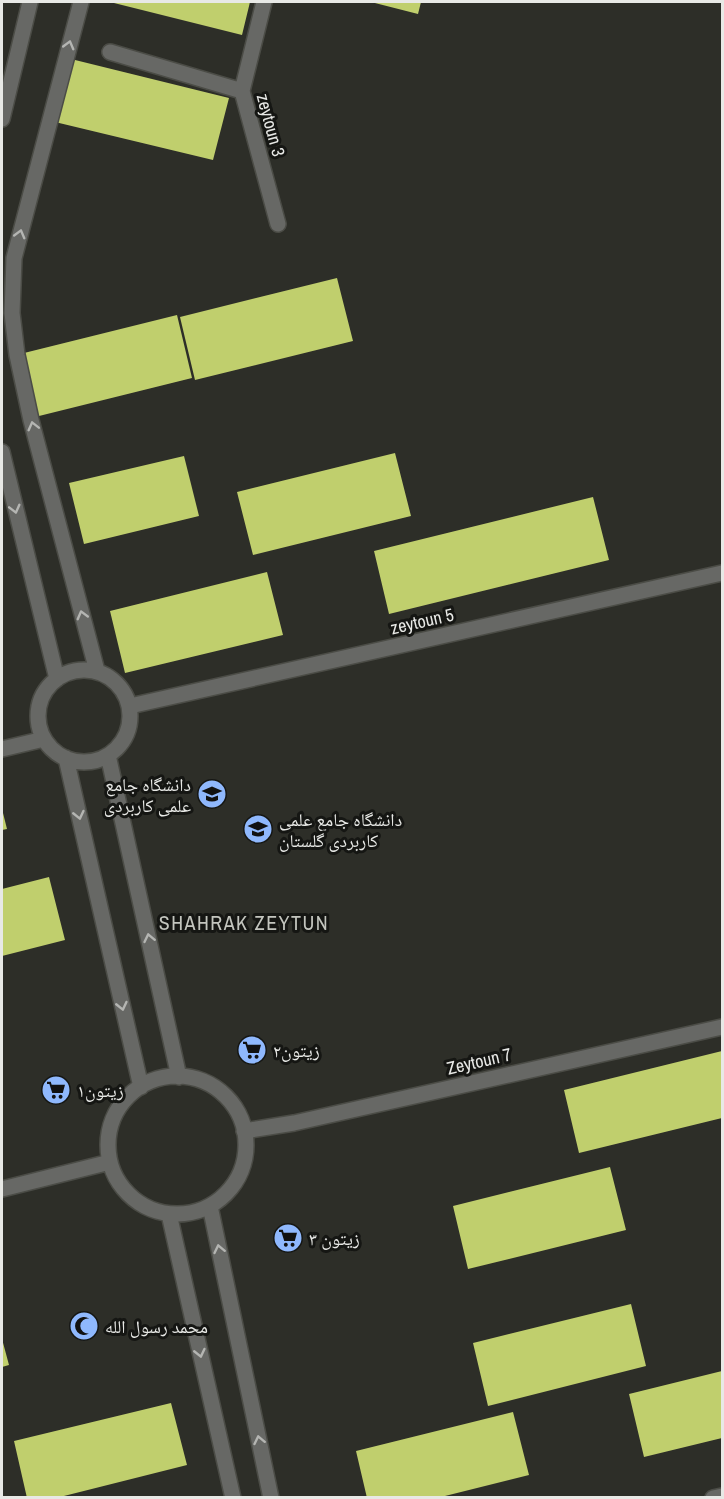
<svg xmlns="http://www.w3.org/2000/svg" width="724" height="1499" font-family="'Archivo Narrow','Noto Naskh Arabic',sans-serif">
<rect width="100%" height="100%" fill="#2d2e28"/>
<path fill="#c0cf6d" d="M110 2H250L242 35Z
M371 2H421L418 14Z
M71 59 229 98 213 160 55 122Z
M337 278 353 341 195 380 180 317Z
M177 315 192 378 35 417 20 354Z
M395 453 411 516 253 555 237 492Z
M184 456 199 516 84 544 69 483Z
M593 497 609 560 389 614 374 551Z
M267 572 283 635 125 673 110 611Z
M2 809 7 829 2 830Z
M49 877 65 940 2 956V889Z
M722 1051V1118L579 1153 564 1090Z
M610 1167 626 1230 468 1269 453 1206Z
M631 1304 646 1366 488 1406 473 1343Z
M2 1339 9 1365 2 1367Z
M722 1371V1438L644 1457 629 1394Z
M171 1403 187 1465 56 1498H27L14 1441Z
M513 1412 529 1475 437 1498H367L356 1451Z"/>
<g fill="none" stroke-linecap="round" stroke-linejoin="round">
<g stroke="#4b4c46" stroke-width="18">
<path id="minor" d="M81 2 14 258 12 313 17 355 31 420 97 671
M264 2 242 91 278 224
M110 52 242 91
M2 119 30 2
M2 452 57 679
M38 716a46 46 0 1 1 92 0a46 46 0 1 1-92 0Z
M130 706 722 573
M2 749 44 739
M108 755 179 1077
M66 758 141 1087
M108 1145a69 69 0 1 1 138 0a69 69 0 1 1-138 0Z
M244 1131 294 1123 722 1027
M2 1189 110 1162
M210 1206 271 1498
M169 1214 233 1498
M713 1498 722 1496"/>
</g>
<use href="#minor" stroke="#676865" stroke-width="15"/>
</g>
<defs><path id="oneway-chevron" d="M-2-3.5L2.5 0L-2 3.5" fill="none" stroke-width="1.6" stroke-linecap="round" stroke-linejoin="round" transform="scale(1.5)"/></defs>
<g stroke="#b4b5b2">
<use href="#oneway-chevron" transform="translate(69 45) rotate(-75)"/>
<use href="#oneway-chevron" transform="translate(20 234) rotate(-75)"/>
<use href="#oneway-chevron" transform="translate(33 426) rotate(-104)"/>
<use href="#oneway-chevron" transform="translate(15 509) rotate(76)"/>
<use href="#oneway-chevron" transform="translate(82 615) rotate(-105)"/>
<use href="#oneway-chevron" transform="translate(79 815) rotate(77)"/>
<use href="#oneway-chevron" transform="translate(149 938) rotate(-102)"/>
<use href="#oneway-chevron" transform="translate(122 1006) rotate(77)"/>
<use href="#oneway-chevron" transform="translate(219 1249) rotate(-102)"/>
<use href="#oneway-chevron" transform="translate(200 1353) rotate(77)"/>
<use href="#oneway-chevron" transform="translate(259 1440) rotate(-102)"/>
</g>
<defs>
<g id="university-disc" transform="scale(1.5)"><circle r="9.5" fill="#8fb8fd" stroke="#151613"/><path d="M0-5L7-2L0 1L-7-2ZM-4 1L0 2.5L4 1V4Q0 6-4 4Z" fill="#111"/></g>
<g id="supermarket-disc" transform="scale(1.5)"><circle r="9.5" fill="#8fb8fd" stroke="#151613"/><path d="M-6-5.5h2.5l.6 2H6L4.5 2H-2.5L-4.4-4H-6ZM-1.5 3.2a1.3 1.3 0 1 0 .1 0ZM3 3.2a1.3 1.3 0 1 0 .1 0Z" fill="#111"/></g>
<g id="mosque-disc" transform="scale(1.5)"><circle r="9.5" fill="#8fb8fd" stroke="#151613"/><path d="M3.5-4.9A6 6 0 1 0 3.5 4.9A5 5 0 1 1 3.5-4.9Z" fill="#111"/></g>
</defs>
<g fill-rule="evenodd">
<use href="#university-disc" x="212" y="794"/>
<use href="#university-disc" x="258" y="829"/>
<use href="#supermarket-disc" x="252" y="1050"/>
<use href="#supermarket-disc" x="56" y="1090"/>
<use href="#supermarket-disc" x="288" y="1238"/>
<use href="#mosque-disc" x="84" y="1326"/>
</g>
<g text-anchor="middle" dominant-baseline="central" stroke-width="6" stroke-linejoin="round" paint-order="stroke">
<g font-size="18" fill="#e8e9e6" stroke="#151613">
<text transform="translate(271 125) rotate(75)">zeytoun 3</text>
<text transform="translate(422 621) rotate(-13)">zeytoun 5</text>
<text transform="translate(479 1061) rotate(-13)">Zeytoun 7</text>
</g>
<g font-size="18" fill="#e8e9e6" stroke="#151613" text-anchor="start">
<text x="191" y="784" text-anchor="end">دانشگاه جامع<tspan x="191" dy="21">علمی کاربردی</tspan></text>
<text x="279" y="819">دانشگاه جامع علمی<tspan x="279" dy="21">کاربردی گلستان</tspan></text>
<text x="273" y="1050">زیتون۲</text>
<text x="77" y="1090">زیتون۱</text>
<text x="309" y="1238">زیتون ۳</text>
<text x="105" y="1326">محمد رسول الله</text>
</g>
<g font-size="20" letter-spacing="1.5" fill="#c3c5be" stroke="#151613">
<text x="244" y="922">SHAHRAK ZEYTUN</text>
</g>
</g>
<rect width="724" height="1499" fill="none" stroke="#e8e9e6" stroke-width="6"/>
</svg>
